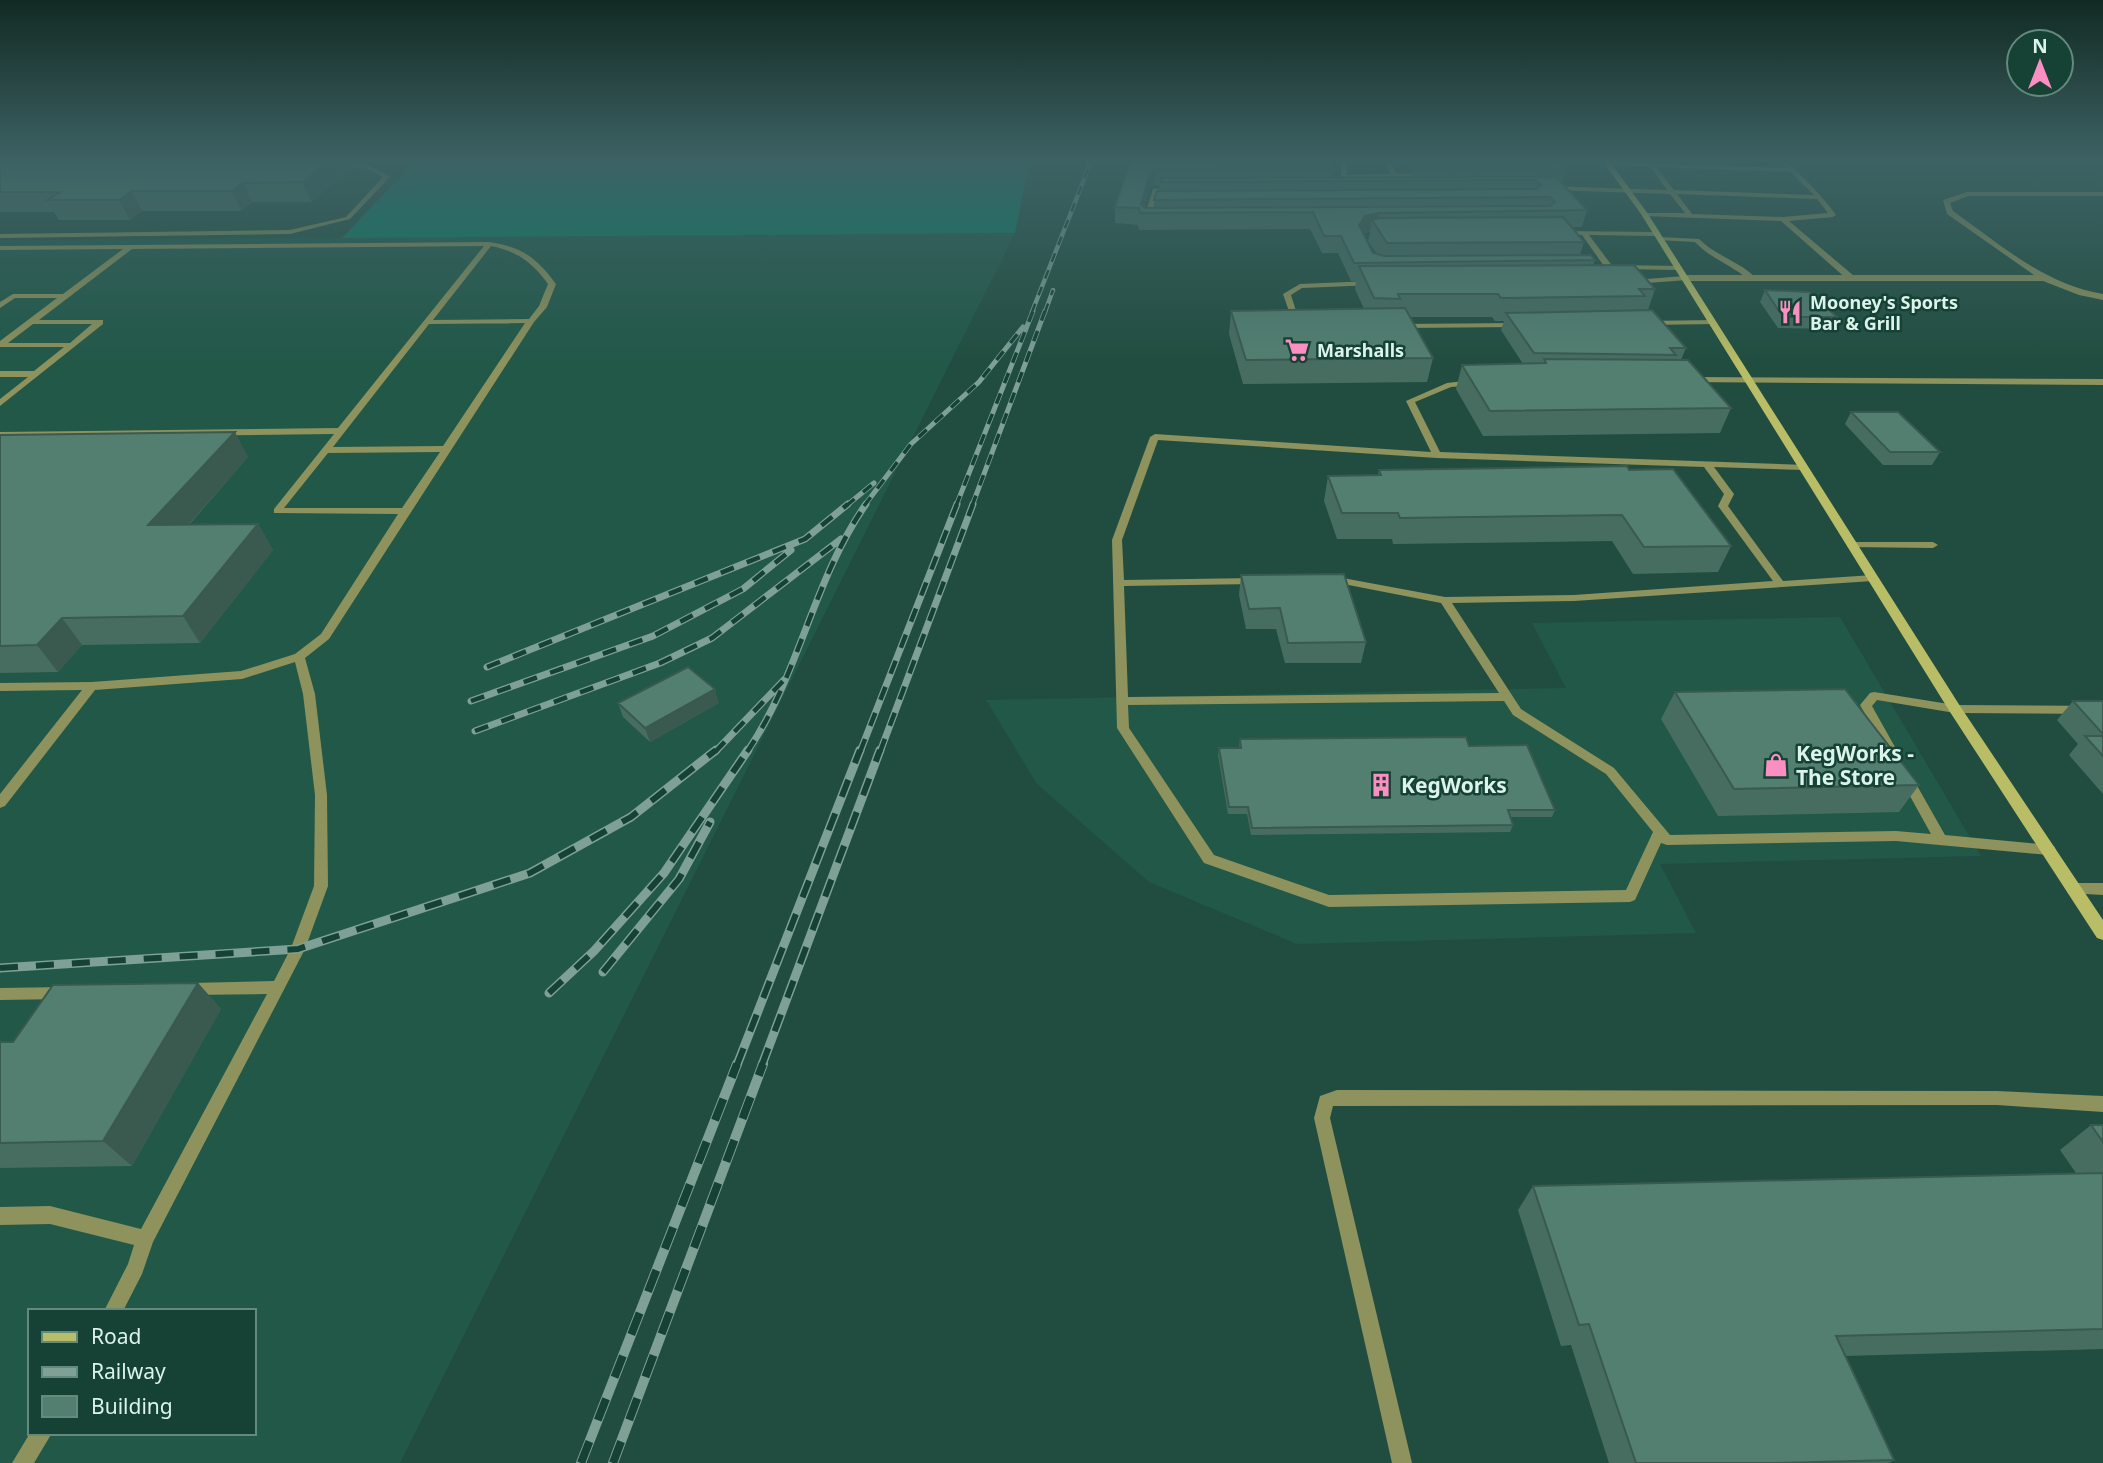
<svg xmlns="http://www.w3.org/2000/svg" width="2103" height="1463" font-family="'Noto Sans',sans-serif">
<rect width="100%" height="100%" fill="#214d40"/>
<path fill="#215848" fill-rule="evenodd" d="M1015 233 400 1463H0V240ZM30 1311H254V1433H30Z
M1840 617 1981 856 1660 864 1696 933 1297 944 1149 882 1037 784 986 700 1566 688 1532 623Z"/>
<path fill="#008065" d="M535 159H1030L1015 233 342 238 415 161Z"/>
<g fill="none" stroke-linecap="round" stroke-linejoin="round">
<path fill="#8e925c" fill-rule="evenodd" d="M1341 159H1347V175L1391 174 1382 159H1388L1397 174H1426L1429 176 1426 178 1347 179V184L1344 186 1341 184Z
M1777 159H1784C1803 177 1821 194 1836 215L1833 217 1789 221 1854 276V280H1848L1781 221 1644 216 1642 215V213H1685L1670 194 1551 190 1548 188 1551 186 1667 190 1650 167 1605 165 1607 162 1786 168ZM1656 167 1790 172 1814 195 1674 190ZM1677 194 1817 199 1828 213 1783 217 1692 214Z
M334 164H367L390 177 350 219 290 234 0 238V234L290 230 346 217 383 177 366 168 336 167Z
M1153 189 1175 188 1178 190 1175 192H1158L1150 219 1153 221 1146 223 1143 221Z
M1562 231 1656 232 1659 234 1656 236 1589 235 1613 267 1609 269H1606L1582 235 1560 234 1559 233Z
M1659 237 1699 239C1716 256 1739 261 1756 278L1749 280C1732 265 1711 259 1695 242L1657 240V238Z
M489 242C522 247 536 257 556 284L547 307 534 322 329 639 305 658 315 694 327 795 328 886 305 949 153 1242 142 1274 123 1311H104L128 1264 134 1245 50 1224 0 1225V1207L50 1206 141 1229 267 994 189 995 184 994 181 989 184 984 189 983 274 981 291 948 314 886 315 795 303 694 295 662 242 679 95 690 5 806 0 808V794L82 690 0 691V683L92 682 241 671 295 654 321 634 398 514 274 513V509L334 434 0 438V432L338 428 484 246 132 249 39 320H103V324L0 406V399L28 377H0V371H34L64 347H0V341L57 298H15L0 308V302L13 294H63L123 249 0 250V246ZM491 246C517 251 533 263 548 284L539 306 529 319 433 320ZM525 323 443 446 333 447 429 324ZM33 324H92L70 343H8ZM440 452 402 508H284L328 453Z
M1616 265 1678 266 1682 268 1678 270 1619 269 1615 267Z
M1684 276H1687V280L1634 284 1630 282 1634 280Z
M1371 281H1374V285L1302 288 1291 295 1297 314 1308 318 1304 320 1291 317 1283 294 1300 284Z
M1712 320 1716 322 1715 324 1646 325 1642 323 1646 321Z
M1516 323 1520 325 1519 327 1401 328 1397 326 1401 324Z
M1690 377 2103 379V385L1687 382V378Z
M1473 380 1476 381V385L1451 387 1415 402 1440 452 1807 465V469L1804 470 1714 467 1734 494 1728 506 1783 581 1873 575 1878 578 1873 581 1574 601 1452 603 1521 709 1614 768 1670 835 1896 831 1931 834 1900 778 1901 775H1911L1945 835 2049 845 2054 846 2056 850 2054 854 2049 855 1896 841 1667 845 1661 843 1635 900 1630 902 1329 907 1204 863 1117 728 1112 540 1150 437 1155 434 1431 452 1406 401 1447 383ZM1158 440 1437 458 1704 467 1724 494 1718 506 1773 581 1574 595 1445 597 1332 576 1328 577 1327 579 1328 581 1441 603 1499 693 1128 697 1124 586 1254 584 1259 581 1254 578 1124 580 1122 540ZM1504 701 1513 715 1606 774 1653 832 1626 890 1329 895 1214 855 1129 728 1128 705Z
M1852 542H1933L1938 545 1933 548 1848 547 1847 545Z
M1874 692 1955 705 2103 706V714L1955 713 1877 700 1872 706 1900 756 1894 760 1890 759 1860 705 1870 693Z
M63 987 68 988 71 993 68 998 63 999 0 1000V988Z
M1337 1090 1997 1091 2103 1096V1112L1997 1105 1333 1106 1330 1118 1412 1463H1392L1314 1118 1320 1096Z
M30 1433H52L34 1463H12Z"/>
<path fill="#8e925c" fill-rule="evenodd" d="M1967 192H2103V196H1968L1950 203 1953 211C2001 245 2044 284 2103 294V300L2079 295 2043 281H1684L1680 278 1684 275H2034L1947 214 1943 200Z
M2074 883H2103V895L2068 893 2066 889 2068 885Z"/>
<path fill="#b9bd65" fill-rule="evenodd" d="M1601 159H1608L1648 214 1960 706 2103 920V940L2097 938 1950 712 1641 214Z"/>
<g stroke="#7ea095" stroke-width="4.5">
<path id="rail-far4" d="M1032 312 1092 159
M1045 312 1053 290"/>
</g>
<g stroke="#7ea095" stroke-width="5">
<path id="rail-far3" d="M846 506 874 483
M864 506 911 444 979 382 1023 327
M956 506 1033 311
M972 506 1045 311"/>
</g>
<g stroke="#7ea095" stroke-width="7">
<path id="rail-far2" d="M487 667 805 539 848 504
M471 701 653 636 743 589 791 550
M475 731 660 663 712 638 841 539
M715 752 785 679
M747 752C799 676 813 580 866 504
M860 752 957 504
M880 752 973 504"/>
</g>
<g stroke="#7ea095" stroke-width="9">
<path id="rail-far1" d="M0 968 298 949 530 873 631 817 716 750
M603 972 679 879 710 822
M549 993 594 951 664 873 748 750
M737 1065 860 750
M762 1065 880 750"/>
</g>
<g stroke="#7ea095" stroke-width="10">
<path id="rail" d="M581 1463 737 1064
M613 1463 763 1064"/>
</g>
<use href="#rail-far4" stroke="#154235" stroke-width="2.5" stroke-dasharray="9" stroke-linecap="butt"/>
<use href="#rail-far3" stroke="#154235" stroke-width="3.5" stroke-dasharray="11" stroke-linecap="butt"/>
<use href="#rail-far2" stroke="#154235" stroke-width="4.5" stroke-dasharray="14" stroke-linecap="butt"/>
<use href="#rail-far1" stroke="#154235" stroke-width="6" stroke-dasharray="18" stroke-linecap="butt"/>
<use href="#rail" stroke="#154235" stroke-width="8" stroke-dasharray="23" stroke-linecap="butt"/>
</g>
<path fill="#476d61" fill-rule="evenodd" d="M0 159H76L73 161H53L54 163H124L131 159H363L361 161H348L351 169 311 202H252L241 211H142L130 220H59L54 212H0Z
M1131 159 1333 168 1332 178 1412 177 1413 171 1404 159H1554L1565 170 1561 182 1587 210 1582 227H1571L1584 242 1580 255 1595 260 1593 265 1655 289 1648 310 1686 348 1681 360 1731 408 1720 433 1483 436 1456 389 1462 365 1523 364 1501 330 1504 321H1495L1492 317H1410L1433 358 1427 382 1243 384 1229 334 1231 311 1364 309 1355 289 1356 281H1351L1338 253H1322L1310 229 1139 230 1138 225 1115 223V207ZM1155 185H1159V191L1154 200V208H1145L1144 207 1149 189ZM1370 232 1368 241 1376 253H1373L1363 233Z
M1765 290 1837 317 1831 329 1778 328 1760 302Z
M1851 412 1940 452 1932 465H1883L1845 424Z
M0 435 248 457 189 525 258 524 273 550 200 643 82 645 58 672 0 673Z
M1379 470H1629L1731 546 1718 572 1633 574 1612 541 1393 544 1392 539H1337L1324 501 1328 476 1378 475Z
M1241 575 1366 642 1361 663H1285L1276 629H1246L1239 595Z
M1675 692 1919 785 1899 812 1718 816 1661 719Z
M2073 701H2103V794L2069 755 2078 744 2057 720Z
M618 703H719L650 742 623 717Z
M1240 739 1469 746 1555 810 1552 817H1510L1513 825 1510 832 1251 835 1247 814H1228L1218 755 1219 748H1239Z
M198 983 221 1009 132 1166 0 1168V1042H13Z
M2091 1125H2103V1349L1845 1356 1894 1460 1889 1463H1609L1571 1345 1561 1346 1518 1210 1533 1186 2076 1173 2060 1150Z"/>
<path fill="#3a594f" d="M33 159H52L58 170 26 164Z
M136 159H171L146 177 136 163Z
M332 159H348L351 169 311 202 303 182Z
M1156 169 1155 185 1149 189 1143 213 1141 204 1150 173Z
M243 183 252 202 241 211 232 191Z
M132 191 142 211 130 220 119 200Z
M1379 213 1377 227 1372 220 1370 232 1361 233 1359 225 1365 216Z
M235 432 248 457 165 551 148 525Z
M258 524 273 550 200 643 183 616Z
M62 618 82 645 58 672 37 645Z
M715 689 719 703 650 742 645 728Z
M198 983 221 1009 132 1166 103 1141Z"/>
<path fill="#537f71" stroke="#3a594f" stroke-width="2" d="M0 159H33L26 164 124 163 131 159H136V163L141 165 166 159H332L303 182 243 183 232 191H132L119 200H47L60 192H0Z
M1131 159H1328L1333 168 1156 169 1150 173 1141 204 1145 208 1550 206 1555 202 1550 197 1154 200 1157 191 1536 189 1541 185 1535 180 1160 182 1161 178 1556 177 1587 210 1379 213 1365 216 1359 225 1373 253 1385 256 1591 255 1595 260 1354 263 1341 236H1324L1313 212 1140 213 1139 208 1115 207Z
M1553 159H1554L1565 170 1416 171 1414 168 1550 167 1555 161Z
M1563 217 1584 242 1387 243 1372 220 1380 218Z
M1634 265 1655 289H1639L1645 296 1501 298 1498 294H1398L1400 299 1374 298 1359 266Z
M1765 290 1809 292 1837 317H1783Z
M1405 308 1433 358 1246 360 1231 311Z
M1652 310 1686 348H1670L1676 355 1534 353 1506 313Z
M1544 359 1688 360 1731 408 1490 411 1462 365 1546 363Z
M1851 412H1898L1940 452H1890Z
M235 432 148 525 258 524 183 616 62 618 37 645 0 646V435Z
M1627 466 1629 470 1673 469 1731 546 1644 547 1622 515 1400 518 1398 513H1342L1328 476 1381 475 1379 470Z
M1344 574 1366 642 1288 643 1280 608 1249 609 1241 575Z
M688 667 715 689 645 728 618 703Z
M1845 689 1919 785 1734 789 1675 692Z
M2073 701H2103V734Z
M2085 736H2103V756Z
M1466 737 1469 746 1527 745 1555 810H1508L1513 825 1252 828 1248 807H1229L1219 748H1241L1240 739Z
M198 983 103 1141 0 1143V1042H13L53 985Z
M2091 1125H2103V1142Z
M2103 1173V1329L1836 1336 1894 1460 1775 1463H1636L1589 1324 1579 1325 1533 1186Z"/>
<linearGradient id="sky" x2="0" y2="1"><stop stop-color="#122a23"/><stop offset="0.44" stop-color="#3d6264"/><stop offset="1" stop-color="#3d6264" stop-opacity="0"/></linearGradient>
<rect width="2103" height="364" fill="url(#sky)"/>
<defs>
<g id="restaurant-bare" transform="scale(1.89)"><path d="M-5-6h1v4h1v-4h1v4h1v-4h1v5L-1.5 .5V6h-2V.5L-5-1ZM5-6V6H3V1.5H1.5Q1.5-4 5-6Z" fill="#fc8fc2" stroke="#154235" stroke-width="2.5" paint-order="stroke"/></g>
<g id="supermarket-bare" transform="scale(1.89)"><path d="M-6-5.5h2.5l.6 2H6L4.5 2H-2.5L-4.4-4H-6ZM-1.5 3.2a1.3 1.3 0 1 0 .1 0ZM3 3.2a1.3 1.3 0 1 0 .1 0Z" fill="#fc8fc2" stroke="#154235" stroke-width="2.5" paint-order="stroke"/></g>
<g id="shop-bare" transform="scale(1.89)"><path d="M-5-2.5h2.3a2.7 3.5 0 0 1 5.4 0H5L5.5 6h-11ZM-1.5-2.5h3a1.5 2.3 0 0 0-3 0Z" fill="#fc8fc2" stroke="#154235" stroke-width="2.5" paint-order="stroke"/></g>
<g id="building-bare" transform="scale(1.89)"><path d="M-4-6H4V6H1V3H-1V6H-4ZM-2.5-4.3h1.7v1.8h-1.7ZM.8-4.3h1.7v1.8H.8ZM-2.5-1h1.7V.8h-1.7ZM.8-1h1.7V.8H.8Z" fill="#fc8fc2" stroke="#154235" stroke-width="2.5" paint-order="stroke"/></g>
</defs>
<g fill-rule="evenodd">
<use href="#restaurant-bare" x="1790" y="312"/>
<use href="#supermarket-bare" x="1297" y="350"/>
<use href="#shop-bare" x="1776" y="765"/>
<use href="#building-bare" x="1381" y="785"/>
</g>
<g text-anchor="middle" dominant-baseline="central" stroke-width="5" stroke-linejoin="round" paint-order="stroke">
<g font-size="18" font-weight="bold" fill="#dbf3ea" stroke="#154235" text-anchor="start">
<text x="1810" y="302">Mooney's Sports<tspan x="1810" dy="21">Bar &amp; Grill</tspan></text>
<text x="1317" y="350">Marshalls</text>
</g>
<g font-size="21" font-weight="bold" fill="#dbf3ea" stroke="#154235" text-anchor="start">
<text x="1796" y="753">KegWorks -<tspan x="1796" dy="24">The Store</tspan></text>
<text x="1401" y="785">KegWorks</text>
</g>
</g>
<rect x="28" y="1309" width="228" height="126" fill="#154235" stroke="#64897d" stroke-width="2"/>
<rect x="42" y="1332" width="35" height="10" fill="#b9bd65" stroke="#64897d" stroke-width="2"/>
<text x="91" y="1344" font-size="21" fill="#dbf3ea">Road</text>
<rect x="42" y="1367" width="35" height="10" fill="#7ea095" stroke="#64897d" stroke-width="2"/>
<text x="91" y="1379" font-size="21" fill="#dbf3ea">Railway</text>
<rect x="42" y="1396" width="35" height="21" fill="#537f71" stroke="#64897d" stroke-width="2"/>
<text x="91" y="1414" font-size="21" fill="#dbf3ea">Building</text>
<g transform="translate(2040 63)"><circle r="33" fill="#154235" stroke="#64897d" stroke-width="2"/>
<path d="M0-5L12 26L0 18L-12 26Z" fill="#fc8fc2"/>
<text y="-10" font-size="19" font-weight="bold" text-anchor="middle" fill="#dbf3ea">N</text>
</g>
</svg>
